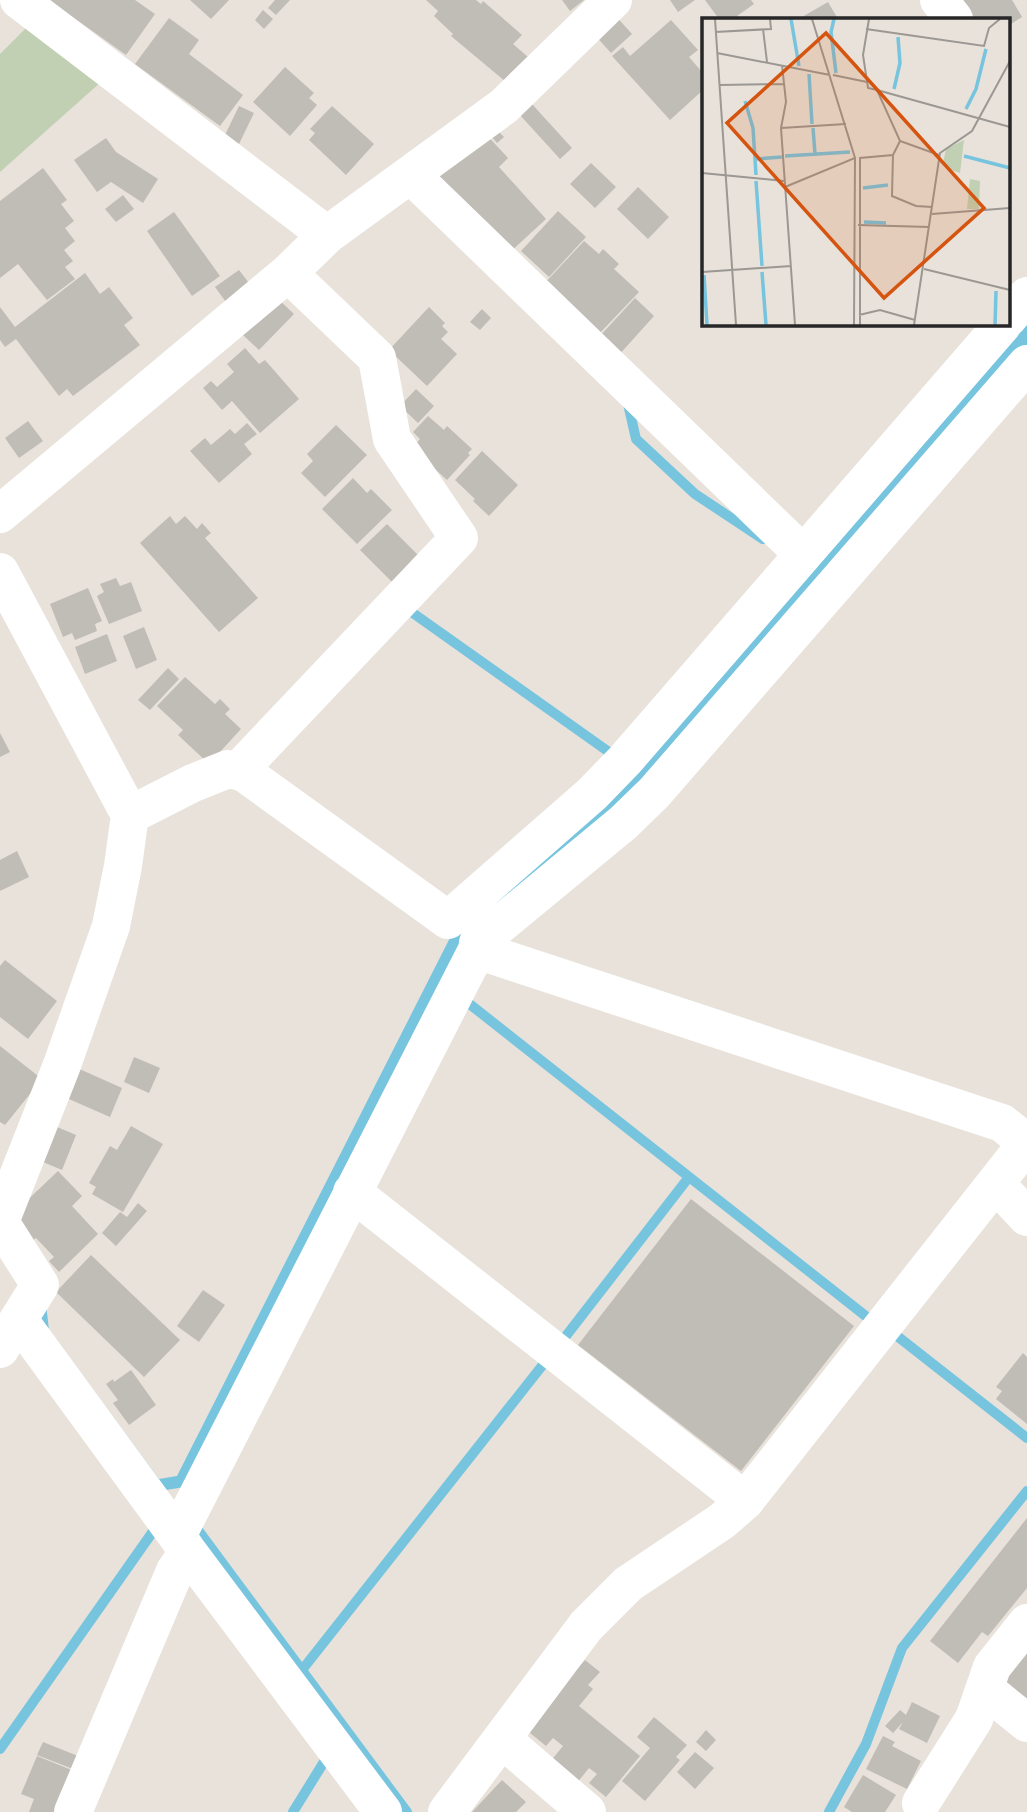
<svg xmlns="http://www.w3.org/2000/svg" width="1027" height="1812" font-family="'Exo 2',sans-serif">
<rect width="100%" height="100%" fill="#e8e2da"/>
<path fill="#c1d0b3" d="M32 22 102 81 0 172V54Z"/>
<path fill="#77c4df" d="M1027 310V347L618 815 477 929 185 1487 153 1492 35 1313 46 1304 49 1330 159 1479 177 1476 458 922Z"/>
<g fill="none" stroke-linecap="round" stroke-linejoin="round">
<path stroke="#77c4df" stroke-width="10" d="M628 404 636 439 695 494 763 539
M410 611 616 757
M467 1002 872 1321
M892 1332 1027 1438
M559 1345 689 1177
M195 1526 407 1812
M302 1670 549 1357
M0 1749 154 1530
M293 1812 327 1757
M829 1812 866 1744 902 1648 1027 1491"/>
</g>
<path fill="#c0bcb6" d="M49 0H135L155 14 126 55Z
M190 0H229L211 19Z
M275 0H290L276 15 268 8Z
M426 0H476L481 4 483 1 522 35 513 44 528 57 506 82 451 36 453 34 434 16 438 11Z
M562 0H584L570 11Z
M670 0H695L678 12Z
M705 0H751L754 4 737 16 740 19H719Z
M953 0H1012L1022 17 1008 26V19H971Z
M828 2 838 19H803L802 17Z
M263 10 273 19 264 29 255 20Z
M614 14 632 34 611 53 593 33Z
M169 18 199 40 189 54 243 95 220 126 135 64Z
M671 20 698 50 689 57 703 73V90L670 120 612 56 623 47 630 56Z
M285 67 314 93 309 98 317 105 290 136 253 102Z
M531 103 572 148 560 159 519 114Z
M239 106 254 113 239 144 224 137Z
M332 106 374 144 346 175 309 140 315 133 310 129Z
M496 129 504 137 497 143 490 135Z
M484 132 508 158 499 167 546 219 508 254 437 176Z
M106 138 116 152 158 179 143 203 111 182 97 192 74 160Z
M591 163 616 187 595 208 570 184Z
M43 168 67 200 61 204 74 221 65 228 75 241 64 250 73 261 65 267 75 279 47 300 18 264 0 278V201Z
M638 187 669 217 648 239 617 209Z
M123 195 134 209 116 222 105 209Z
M558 211 586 237 549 277 521 251Z
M174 212 220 276 192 296 147 231Z
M584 241 599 254 603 249 619 264 614 269 639 292 599 334 542 286Z
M239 270 256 292 231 309 215 287Z
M85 273 100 294 109 287 133 318 124 325 140 345 73 396 67 389 59 396 16 339 5 347 0 340V307L15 327Z
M635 298 654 316 618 356 598 338Z
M278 299 294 314 259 350 243 335Z
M429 307 445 323 442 326 448 332 441 339 457 354 427 386 389 350Z
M482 309 491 318 480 330 470 322Z
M245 348 259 364 265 360 299 399 260 433 232 401 222 410 203 388 211 381 217 387 234 372 227 364Z
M416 389 434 406 418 423 400 406Z
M428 416 444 430 447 426 472 449 468 453 470 455 447 480 412 448 420 439 413 432Z
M28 421 43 441 19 458 5 438Z
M247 423 257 434 244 444 252 454 219 483 190 451 205 438 211 445 230 429 235 434Z
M336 425 367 455 325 497 301 473 313 461 307 454Z
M482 451 518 485 489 516 473 501 475 499 455 480Z
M353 478 367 493 371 489 392 510 357 544 322 509Z
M170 516 176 524 185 516 197 529 202 523 211 533 205 538 258 598 219 632 140 543Z
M387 524 422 559 396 586 360 550Z
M116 578 120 586 131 582 142 611 109 624 97 596 104 592 100 584Z
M88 588 102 621 95 624 97 631 75 640 72 633 63 637 50 604Z
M144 627 157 660 136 669 123 636Z
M107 634 117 661 85 674 75 647Z
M168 668 179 679 150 710 138 700Z
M185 677 215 704 220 699 230 709 225 714 241 729 209 764 178 735 183 730 157 706Z
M0 733 10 752 0 757Z
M17 851 29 877 0 891V860Z
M5 960 57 1001 28 1039 0 1017V966Z
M0 1046 42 1079 5 1125 0 1122Z
M134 1057 160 1068 149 1093 124 1082Z
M75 1067 122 1088 110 1117 62 1096Z
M50 1124 76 1135 62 1170 36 1159Z
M131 1126 163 1144 123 1212 92 1194 96 1187 89 1183 110 1146 117 1150Z
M58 1171 82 1196 72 1206 98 1234 59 1272 49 1261 54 1257 36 1238 32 1241 15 1223 18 1209Z
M691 1199 854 1326 741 1471 578 1345Z
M138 1203 147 1211 116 1246 102 1233 120 1212 127 1217Z
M91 1255 180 1340 144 1377 56 1292Z
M203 1290 225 1305 199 1342 177 1326Z
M1023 1353 1027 1357V1424L996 1399 1002 1391 996 1387Z
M131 1370 156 1405 129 1425 113 1403 118 1400 106 1384 113 1379 114 1382Z
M1027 1518V1588L988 1636 982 1632 958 1663 930 1641Z
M1027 1651V1704L1001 1683Z
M585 1660 600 1672 588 1685 593 1689 579 1706 640 1756 606 1797 589 1783 597 1774 589 1768 576 1784 550 1762 563 1746 553 1738 546 1746 524 1728Z
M912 1702 940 1716 927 1743 899 1729 903 1722 893 1733 885 1726 900 1710 906 1715Z
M654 1717 687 1745 676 1757 680 1760 645 1801 622 1781 650 1748 637 1737Z
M706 1730 716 1740 706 1751 696 1742Z
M883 1736 895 1742 892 1746 921 1761 907 1789 866 1769Z
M43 1742 83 1758 78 1771 37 1755Z
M695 1752 714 1768 695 1789 677 1772Z
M37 1756 79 1773 62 1812H29L34 1799 21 1794Z
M863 1775 896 1795 885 1812H852L844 1807Z
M502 1780 526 1802 516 1812H472Z"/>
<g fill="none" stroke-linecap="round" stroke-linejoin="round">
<path stroke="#fff" stroke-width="38" d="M19 0 327 235
M939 0 954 19
M411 175 803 554
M1008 318 1027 296
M0 514 288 273 327 235 504 106 613 0
M0 572 130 815 123 866 111 926 62 1065 0 1222 40 1285 0 1349
M238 771 459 538 392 439 377 358 288 273
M130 815 193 783 228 769 243 772 448 920 592 794 625 760 1003 324
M477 950 478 943 623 823 654 793 1027 364
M996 1184 1027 1217
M352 1192 745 1501
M19 1320 177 1536
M188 1552 383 1812
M985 1689 1027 1723
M503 1740 587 1812
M921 1803 974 1719 992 1667 1027 1623
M73 1812 175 1571 188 1552 177 1536 477 950 1002 1123 1027 1143
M447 1812 586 1626 628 1584 722 1521 745 1501 1027 1143"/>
</g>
<g transform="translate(702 18)">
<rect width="308" height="308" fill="#e8e2da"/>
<path d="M262 122 258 155 245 151 241 145 244 131ZM268 161 278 163 277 191H265Z" fill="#c1d0b3"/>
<path fill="none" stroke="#77c4df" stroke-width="3.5" d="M89 1 97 48M132 1 129 14 134 55M107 56 110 106M192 71 198 45 196 19M43 83 51 110 54 157M264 91 274 71 284 31M111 110 113 136M83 138 148 134M262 138 308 150M54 141 80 139M54 163 60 248M161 170 186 167M162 204 184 205M60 254 64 307M2 257 5 307M293 307 294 273"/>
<path fill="none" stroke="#9b9792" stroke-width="2" d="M13 1 34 307M167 1 161 37 166 70 175 72 198 123 237 137M61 11 65 44M164 11 282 28 287 10 298 1M13 14 69 11 68 1M15 35 128 57M80 47 84 84 79 110 93 307M131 57 165 64M17 67 82 66M175 72 308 109M79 110 144 106M191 136 190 178 214 188 230 189M0 155 82 163M83 169 153 140 110 1M230 196 308 190M156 207 227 209M222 251 308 272M0 254 89 248M157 297 178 292 213 302M152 307 153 140M158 307V140L191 137 198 123M212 307 238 135 270 113 308 43"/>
<path fill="#d5540f" fill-opacity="0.15" stroke="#d5540f" stroke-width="3.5" d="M124 15 282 190 182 280 25 105Z"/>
<rect width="308" height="308" fill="none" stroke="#272727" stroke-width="3.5"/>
</g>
</svg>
